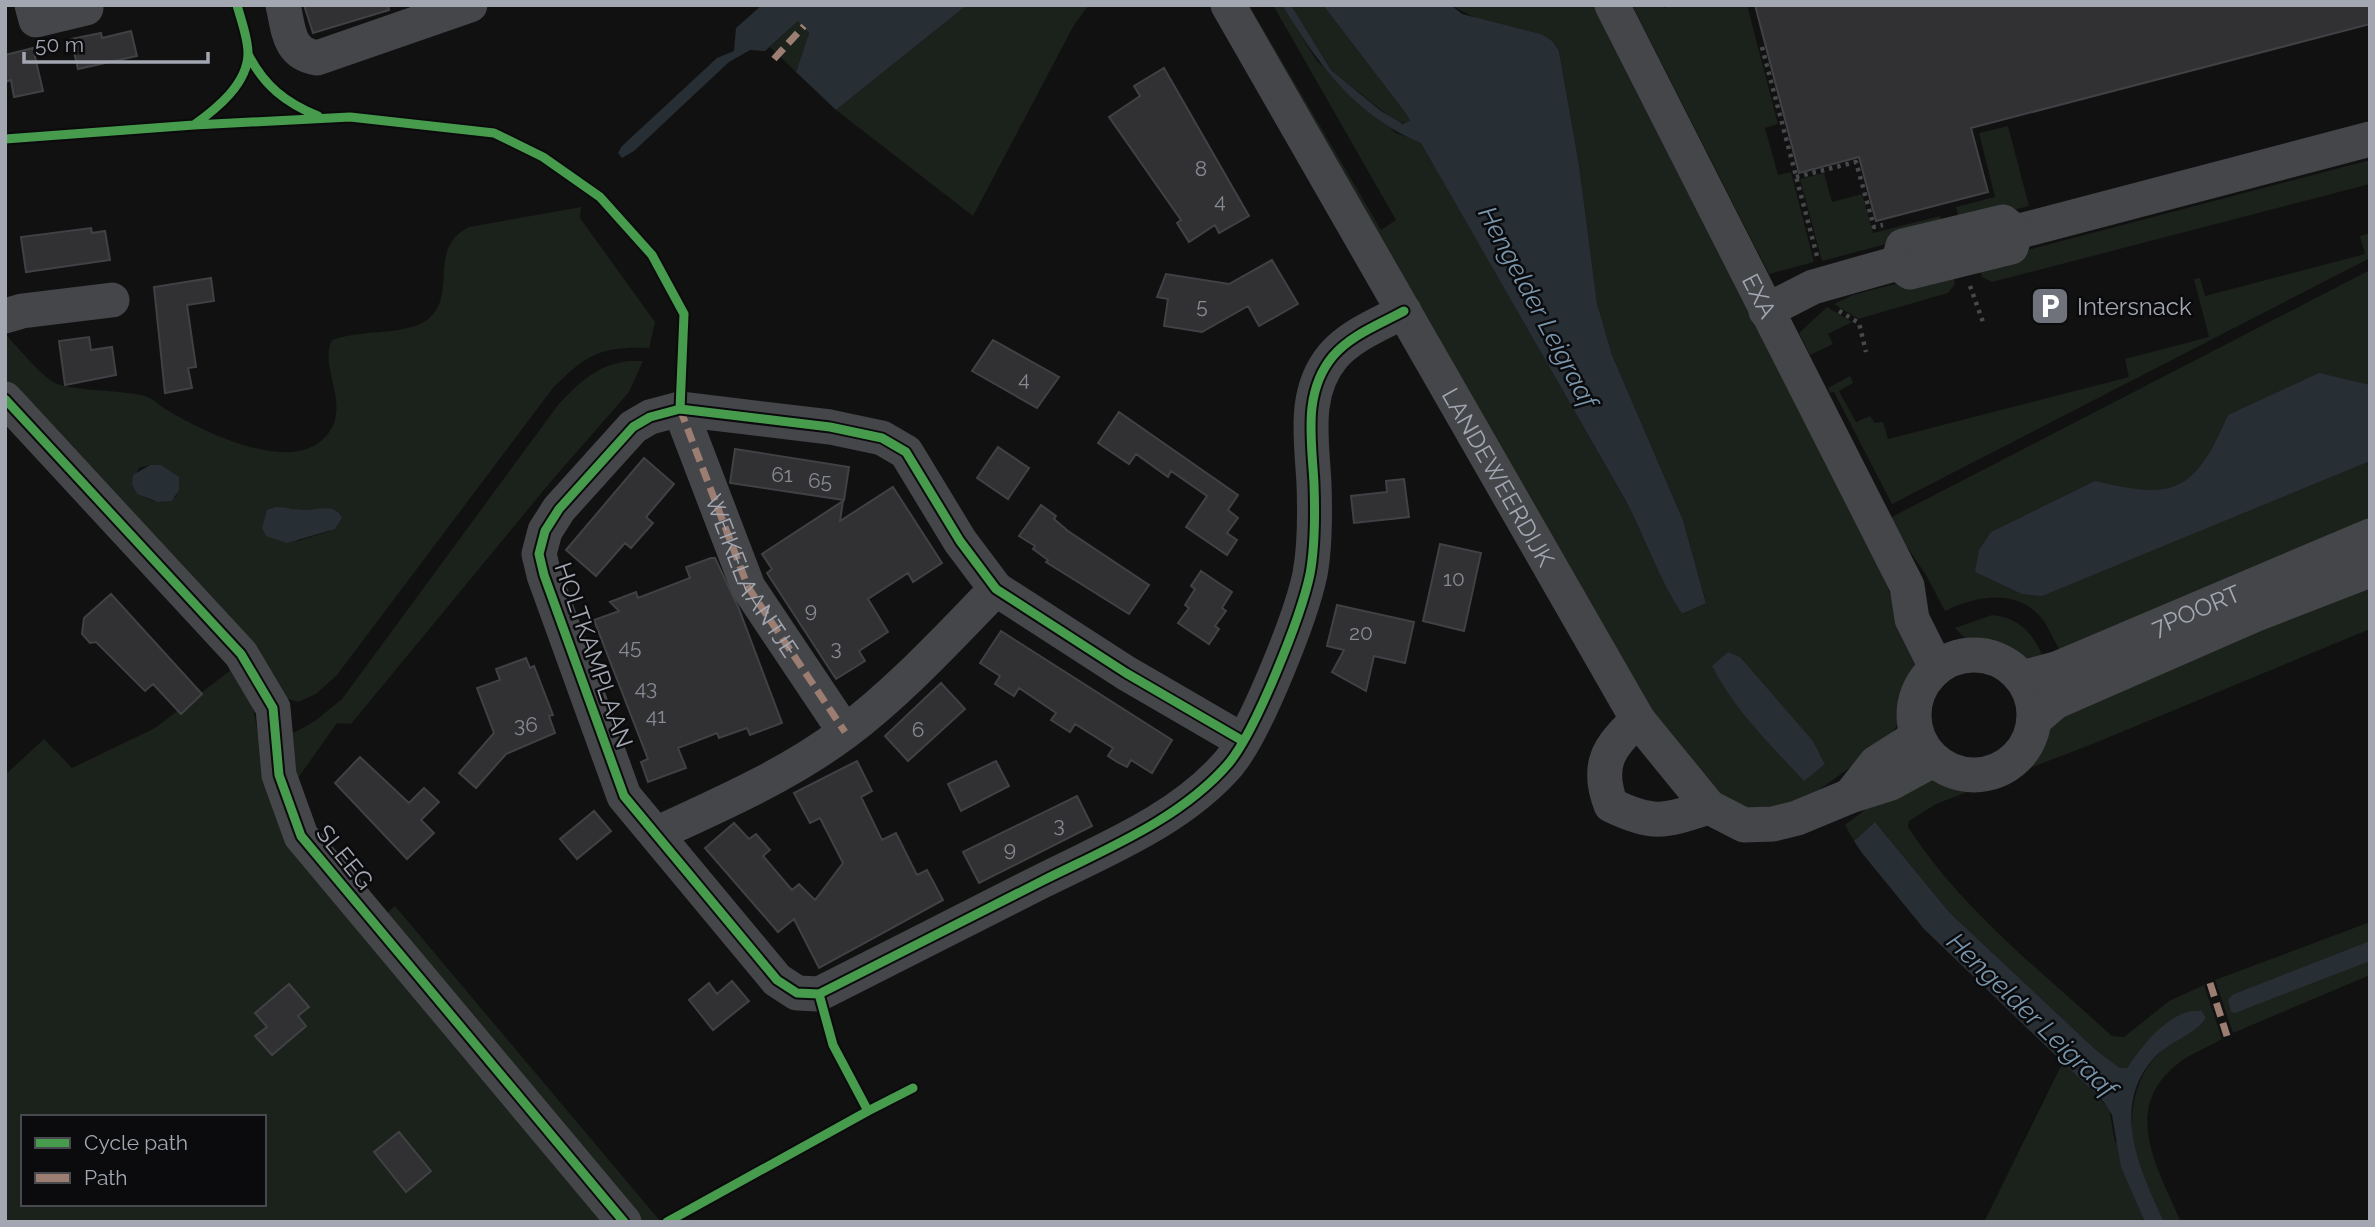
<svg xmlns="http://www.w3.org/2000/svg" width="2375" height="1227" font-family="Raleway,sans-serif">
<rect width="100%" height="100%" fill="#111"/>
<path fill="#1b211b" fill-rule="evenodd" d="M967 5H1089L1074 25 973 216 836 110Z
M1240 5H1249L1381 230 1396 220 1273 5H1282L1317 61 1396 133 1421 142 1626 501C1645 538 1659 579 1683 614L1706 602 1683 520 1612 355 1597 303 1579 165 1559 51 1541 34 1477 19 1451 5H1596L1850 501 1917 655 1904 714 1888 740 1808 798 1787 807 1754 810 1714 793 1665 734ZM1727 656 1813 741 1825 764 1716 662Z
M1291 5H1323L1407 115 1410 121 1408 124 1395 121 1331 70Z
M1632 5H1663L1664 8 1675 5H1747L1778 124 1765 128 1778 175 1791 172 1814 262 1769 274Z
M799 20 809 33 796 72 770 47Z
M2008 126 2029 206 1960 224 1956 207 1995 197 1979 133Z
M2370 160V184L1992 282 1982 277 1978 263Z
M1824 173 1832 202 1862 194 1873 233 1940 216 1943 229 1822 261 1800 179Z
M581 207 580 218 655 322 649 348C600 346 586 355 553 388L337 675 316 694 298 702 285 698 5 391V334C18 347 40 375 55 383 71 391 123 390 145 396 154 399 159 405 167 410 202 431 285 472 321 441 357 410 317 369 332 340 360 329 405 336 427 320 459 296 426 248 469 227ZM150 465H161L177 496C165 506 149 501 137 493L132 484 139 468ZM290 508 303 511 330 531 297 541Z
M2370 233V258L1892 504 1834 392 1830 393 1828 388 1850 376 1853 383 1839 391 1856 422 1870 416 1875 423 1883 422 1888 439 2129 377 2125 359 2209 337 2194 279 2200 278 2205 296 2365 254 2360 236Z
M1952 269 1955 284 1948 293 1858 319 1834 304 1853 295Z
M2370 270V526L2062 654C2055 643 2050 630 2043 620 2018 587 1975 596 1945 611L1926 575 1888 519Z
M1827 307 1852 322 1828 334 1833 344 1810 355 1799 333Z
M628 361H643L629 392 553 479 351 724 337 723 291 788 286 737 315 721 342 699 558 405C579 383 596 365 628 361Z
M2370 577V629L2095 743 1936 804 1909 821 1908 827C1961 909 2041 971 2112 1036L2124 1037 2169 1001 2204 985 2222 1039C2208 1047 2192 1053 2180 1062 2119 1108 2158 1168 2181 1222H1984L2063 1062 2109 1108 2115 1142 2133 1147C2128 1104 2137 1066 2175 1040 2186 1032 2198 1030 2206 1018L2202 1011C2163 1026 2151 1033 2127 1069L2120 1068 2096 1050 1950 913 1875 822 1854 841 1845 825C1867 808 1906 779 1934 777 1964 774 1982 792 2012 771 2032 758 2038 734 2053 716Z
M1992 615C2022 618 2035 636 2045 662 2017 666 1973 650 1955 628Z
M236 666 250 692 270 795 617 1222H5V775L44 739 72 768 155 728ZM23 1117H264V1204H23Z
M395 906 661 1222H635L378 921Z
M2370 922V975L2233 1033 2215 980Z"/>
<path fill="#272e34" d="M762 5H967L836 110 796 72 809 33 798 21 765 51 750 50 729 62 634 151 622 158 618 153 622 146 717 58 734 51 736 28Z
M1282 5H1291L1331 70 1381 111 1403 124 1410 121 1407 115 1323 5H1451L1462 14 1541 34 1552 41 1559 51 1579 165 1597 303 1612 355 1683 520 1706 603 1682 614C1659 579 1645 538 1626 501L1421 143C1355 116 1318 64 1282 5Z
M2319 373 2370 385V461L2042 596 2022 594 1975 572 1979 550 1991 532 2095 481C2176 501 2195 491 2228 415Z
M150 465H161L179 477V490L172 501 158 502 137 494 132 484 133 475Z
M276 507C286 507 296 510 305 510 319 510 335 503 342 518L335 529 287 543 266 536 262 528 267 510Z
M1728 652 1740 657 1813 741 1825 764 1804 781C1771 745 1734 710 1712 666Z
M1875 822 1950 913 2096 1050 2120 1068H2127C2142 1046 2171 1007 2202 1011L2206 1018C2195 1035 2170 1041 2155 1057 2109 1106 2140 1170 2164 1222H2145L2121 1167 2112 1115 2104 1102 1924 929 1862 853 1854 841Z
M2370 941V961L2235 1013 2231 1012 2228 1000 2232 995Z"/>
<path fill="#313133" stroke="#404144" stroke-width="2" d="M304 5H388L389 10 313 33Z
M1755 5H2370V24L1971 128 1988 192 1876 221 1859 157 1799 173Z
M131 31 137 56 78 69 71 39 101 33 102 38Z
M33 48 43 91 14 97 11 80 5 82V55Z
M1164 68 1249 216 1219 233 1215 225 1189 242 1177 223 1181 220 1109 117 1140 96 1134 86Z
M91 228 92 233 105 231 110 260 26 272 21 237Z
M1272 260 1298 304 1259 326 1248 306 1202 332 1164 326 1168 299 1157 297 1166 274 1229 284Z
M211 278 214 301 187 305 196 367 188 368 192 388 165 393 154 287Z
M89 337 91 350 112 347 116 375 65 385 59 341Z
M993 340 1059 377 1037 408 972 371Z
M1119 412 1238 495 1228 510 1238 518 1227 533 1237 540 1227 555 1186 527 1207 496 1171 471 1168 477 1136 454 1129 464 1098 443Z
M998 447 1029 468 1008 499 977 478Z
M735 449 849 467 844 500 730 483Z
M644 458 674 484 646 517 653 523 631 548 625 543 596 576 566 550Z
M1404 479 1409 517 1354 523 1351 496 1387 492 1386 481Z
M893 487 942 563 913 582 908 573 868 599 888 632 859 651 865 661 836 679 767 573 772 569 762 554 843 501 840 521Z
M1041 505 1056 516 1054 519 1068 531 1149 585 1129 614 1046 562 1048 560 1033 549 1035 546 1019 536Z
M1440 544 1481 553 1464 631 1423 621Z
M711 558H715L739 609 782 723 750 735 747 728 719 738 717 733 678 748 686 768 648 782 641 762 648 759 594 620 619 611 610 602 636 592 638 598 690 578 686 567Z
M1201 571 1232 592 1222 608 1226 611 1215 626 1219 629 1209 644 1178 623 1189 608 1185 605 1195 589 1191 586Z
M111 594 202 694 181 714 153 684 145 691 96 642 90 643 82 634 84 618Z
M1337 605 1414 622 1405 663 1374 656 1366 691 1332 672 1344 650 1327 646Z
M1001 631 1172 740 1152 773 1131 760 1127 767 1117 762 1108 756 1113 748 1075 724 1070 732 1051 720 1056 713 1019 688 1014 696 995 684 1000 676 980 663Z
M526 658 530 668 534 666 553 715 549 716 555 733 506 754 476 788 459 773 494 733 477 688 500 680 496 669Z
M941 683 965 709 908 761 885 736Z
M360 757 409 803 424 788 439 802 421 820 434 833 407 859 335 783Z
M857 761 872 791 861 797 882 840 896 833 917 875 927 870 943 900 819 968 794 919 778 932 705 848 734 823 749 839 756 834 770 850 763 856 792 890 799 884 815 900 843 863 820 818 810 823 794 793Z
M996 761 1009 786 961 811 948 784Z
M1077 796 1092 826 979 883 963 852Z
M594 811 611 831 577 859 560 839Z
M732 981 749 1001 713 1030 689 1000 709 983 717 994Z
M289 984 309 1007 298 1016 306 1026 272 1055 255 1036 267 1027 255 1013Z
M399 1132 431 1171 406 1192 374 1152Z"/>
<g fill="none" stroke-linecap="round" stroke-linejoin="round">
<path stroke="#47484b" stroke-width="4.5" stroke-dasharray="3.5 5" stroke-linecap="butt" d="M1762 47 1817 256
M1796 177 1856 162 1874 227 1883 225
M1970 286 1983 322
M1839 311 1859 323 1866 352"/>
<g stroke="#454649" stroke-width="35">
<path d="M32 5 36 20 86 8 85 5"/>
<path d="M283 5C289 31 288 53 317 58L470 5"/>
<path id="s1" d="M1228 5 1638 720 1709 807 1744 825 1773 824 1797 818 1850 796 1891 783 1933 760"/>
<path id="s2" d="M1612 5 1907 586 1912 619 1936 667"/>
<path d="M2016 232 2370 139"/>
<path d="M1898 263 1903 246 2003 222 2016 232"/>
<path d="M1898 263 1910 272 2011 247 2016 232"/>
<path d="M1766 311 1813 287 1898 263"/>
<path d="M5 316 22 311 112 300"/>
<path d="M5 399 241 654 273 708 279 775 301 836 624 1222"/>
<path d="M680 409 748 587 845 732"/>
<circle cx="1974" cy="715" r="60"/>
<path id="s3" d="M2022 678 2056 669 2370 536"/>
<path d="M1638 720C1608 746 1596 766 1611 805 1654 826 1665 821 1709 807"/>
<path d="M2034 720 2055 702 2254 615 2370 570"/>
<path d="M1243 741 1126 673 996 589 960 541 906 452 882 438 830 427 680 409 650 417 633 427 559 509 545 531 539 554 544 575 624 796 777 980 797 993 819 994C893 956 968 919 1042 881 1106 849 1181 819 1229 763 1256 730 1301 617 1310 574 1315 547 1315 512 1314 484 1312 441 1302 393 1333 356 1351 335 1380 324 1404 311"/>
<path d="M1850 796 1876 763 1917 737"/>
<path d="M656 834C721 804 786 776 844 733 900 691 948 638 996 589"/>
</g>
<g stroke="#9b7d72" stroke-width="7" stroke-dasharray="14 7" stroke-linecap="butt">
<path d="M774 59 804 26"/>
<path id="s4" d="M680 409 748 587 845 732"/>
<path d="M2210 983 2227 1036"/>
</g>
<g stroke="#0b0b0d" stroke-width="13">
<path id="cycleway" d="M248 54C264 86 286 103 318 116
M194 125 350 117 494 133 543 157 600 197 652 255 684 314 680 409
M5 139 194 125C216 109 248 84 248 53 248 38 241 20 237 5
M5 399 241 654 273 708 279 775 301 836 624 1222
M1243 741 1126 673 996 589 960 541 906 452 882 438 830 427 680 409 650 417 633 427 559 509 545 531 539 554 544 575 624 796 777 980 797 993 819 994C893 956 968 919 1042 881 1106 849 1181 819 1229 763 1256 730 1301 617 1310 574 1315 547 1315 512 1314 484 1312 441 1302 393 1333 356 1351 335 1380 324 1404 311
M819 994 833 1045 868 1111 913 1088
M667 1222 868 1111"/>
</g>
<use href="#cycleway" stroke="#469c4c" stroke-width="9"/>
</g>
<defs>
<g id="parking-square" transform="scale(2.0125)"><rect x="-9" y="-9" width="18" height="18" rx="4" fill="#6f727a" stroke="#0b0b0d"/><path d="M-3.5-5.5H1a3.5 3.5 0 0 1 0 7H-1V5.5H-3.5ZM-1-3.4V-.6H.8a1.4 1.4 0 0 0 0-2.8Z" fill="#fff"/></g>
</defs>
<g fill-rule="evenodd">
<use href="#parking-square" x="2050" y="306"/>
</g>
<g text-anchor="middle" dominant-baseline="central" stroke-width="5" stroke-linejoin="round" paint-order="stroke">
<g font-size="21" fill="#868a92">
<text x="1201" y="168">8</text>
<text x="1220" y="200">4</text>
<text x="1202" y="305">5</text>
<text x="1024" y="378">4</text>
<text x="782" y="474">61</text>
<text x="820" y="480">65</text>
<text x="1454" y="578">10</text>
<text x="811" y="609">9</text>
<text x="1361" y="632">20</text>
<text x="630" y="646">45</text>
<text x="836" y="647">3</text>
<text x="646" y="687">43</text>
<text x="656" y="715">41</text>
<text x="526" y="724">36</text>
<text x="918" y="729">6</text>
<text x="1059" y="824">3</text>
<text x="1010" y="848">9</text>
</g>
<g font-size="24" fill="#a2a7b2" stroke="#0b0b0d">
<text stroke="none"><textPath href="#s2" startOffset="326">EXA</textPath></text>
<text stroke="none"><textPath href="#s1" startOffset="544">LANDEWEERDIJK</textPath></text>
<text stroke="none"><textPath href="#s4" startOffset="182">WEIKELAANTJE</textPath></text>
<text stroke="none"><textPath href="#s3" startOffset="187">7POORT</textPath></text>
<text transform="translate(594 655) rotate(71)">HOLTKAMPLAAN</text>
<text transform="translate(345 857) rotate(51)">SLEEG</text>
</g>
<g font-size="24" fill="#a2a7b2" stroke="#0b0b0d" text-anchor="start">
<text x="2077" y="306">Intersnack</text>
</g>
<g font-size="26" font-style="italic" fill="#7996ad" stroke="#0b0b0d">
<text transform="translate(1538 307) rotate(62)">Hengelder Leigraaf</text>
<text transform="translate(2032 1015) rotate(44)">Hengelder Leigraaf</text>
</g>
</g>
<rect width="2375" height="1227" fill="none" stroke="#a2a7b2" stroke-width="14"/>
<rect x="21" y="1115" width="245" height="91" fill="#0b0b0d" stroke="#47494f" stroke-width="2"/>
<rect x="35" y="1138" width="35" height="10" fill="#469c4c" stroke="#47494f" stroke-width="2"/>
<text x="84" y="1150" font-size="21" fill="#a2a7b2">Cycle path</text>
<rect x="35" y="1173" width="35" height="10" fill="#9b7d72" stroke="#47494f" stroke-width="2"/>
<text x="84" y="1185" font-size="21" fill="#a2a7b2">Path</text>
<path d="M24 52v10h184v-10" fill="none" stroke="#a2a7b2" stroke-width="3.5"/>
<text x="35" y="52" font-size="21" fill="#a2a7b2" stroke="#0b0b0d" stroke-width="5" paint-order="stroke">50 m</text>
</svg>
